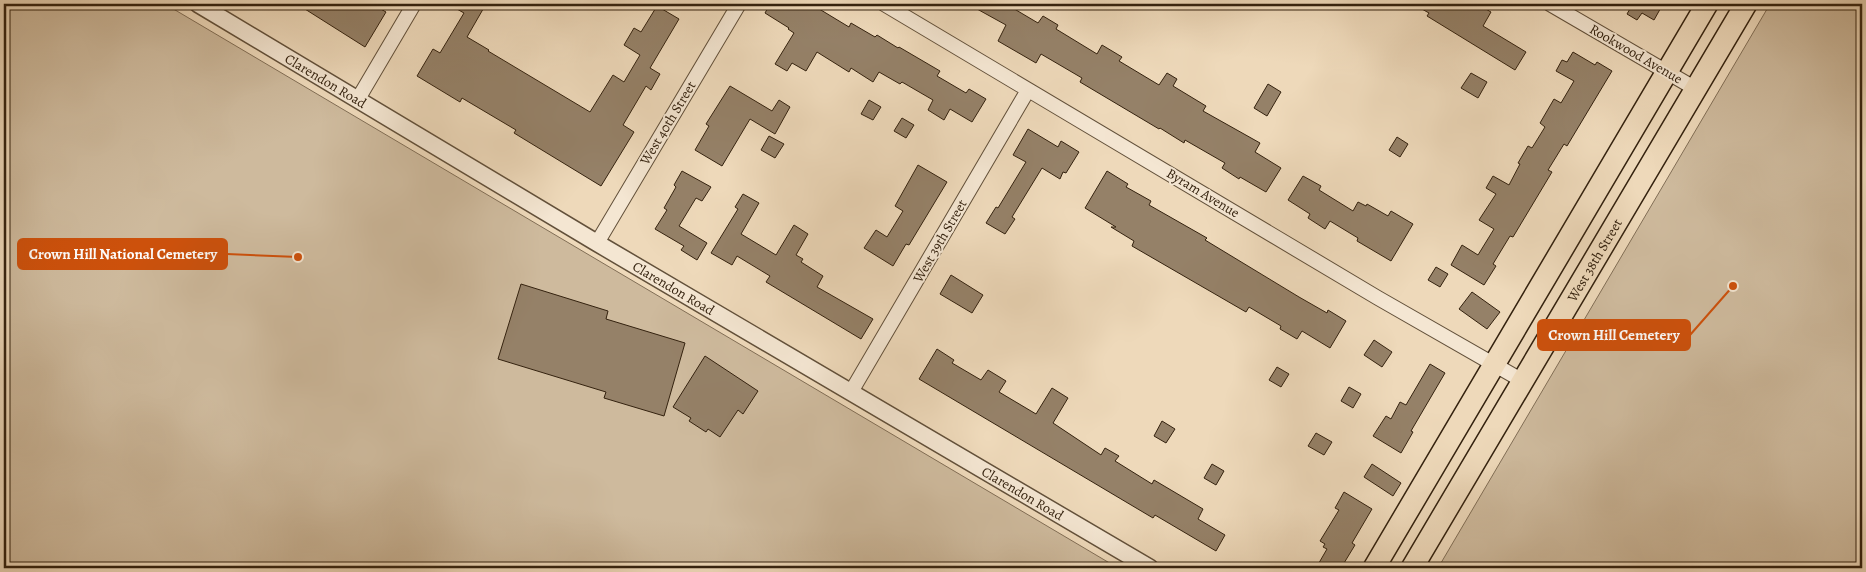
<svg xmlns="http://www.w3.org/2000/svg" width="1866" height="572" font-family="Alegreya,serif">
<rect width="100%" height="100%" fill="#eed9ba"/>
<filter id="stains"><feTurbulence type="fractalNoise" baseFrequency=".004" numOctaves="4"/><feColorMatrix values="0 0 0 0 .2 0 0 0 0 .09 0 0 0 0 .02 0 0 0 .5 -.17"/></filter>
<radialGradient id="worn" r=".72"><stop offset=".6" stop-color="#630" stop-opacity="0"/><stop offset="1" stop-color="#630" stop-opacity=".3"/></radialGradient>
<path fill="#ceba9d" stroke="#816e56" d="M4 4H165L1118 568H4Z
M1770 4H1862V568H1438Z"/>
<path fill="#958168" stroke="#34220f" d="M297 4H348L357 9 361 4H381L379 8 386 12 365 47Z
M448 4H486L467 37 489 50 488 51 590 112 613 75 624 82 640 55 624 45 634 28 641 32 657 6 679 19 650 68 660 74 651 90 646 86 623 125 634 132 601 186 514 133 516 130 462 98 460 102 417 76 433 49 440 53 464 13Z
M770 4H811L849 27 851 23 875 37 877 35 898 48 899 47 940 71 937 76 966 93 969 89 986 99 972 122 950 109 944 120 928 110 933 100 902 82 900 84 879 72 873 82 851 68 849 72 817 52 806 71 792 63 787 71 775 64 794 33 788 29 789 28 765 13Z
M968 4H1006L1038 23 1043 16 1058 25 1056 29 1097 54 1102 45 1122 57 1119 61 1159 85 1167 73 1177 79 1173 86 1206 106 1203 111 1260 143 1255 152 1281 168 1266 192 1240 177 1239 179 1222 168 1225 163 1185 140 1184 143 1160 128 1159 129 1080 82 1082 78 1041 54 1036 63 998 41 1006 25Z
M1413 4H1477L1491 12 1483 26 1526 52 1515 70 1427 16 1429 13Z
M1625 4H1663L1654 20 1642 13 1637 20 1627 14 1631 7Z
M1573 52 1595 65 1597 62 1612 71 1567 146 1564 144 1548 170 1552 172 1513 237 1510 236 1493 264 1496 266 1484 285 1451 265 1462 245 1478 255 1494 229 1479 220 1496 194 1486 188 1493 176 1509 185 1520 164 1518 163 1528 146 1532 148 1545 127 1540 123 1554 99 1561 103 1574 81 1556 71 1562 60 1567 62Z
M1471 73 1487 82 1478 98 1461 88Z
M1268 84 1281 92 1267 116 1254 108Z
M730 86 772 111 779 100 790 107 775 134 750 119 722 166 695 150 709 126 706 124Z
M869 100 881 107 873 120 861 114Z
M902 118 914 125 906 138 894 131Z
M1028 129 1058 147 1061 141 1079 152 1066 173 1063 172 1060 179 1042 168 1012 217 1015 219 1005 234 986 223 996 207 998 208 1026 162 1013 155Z
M769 136 784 144 775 158 761 150Z
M1397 137 1408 144 1400 157 1389 150Z
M918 165 947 182 909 245 906 244 893 266 864 248 876 230 887 237 903 211 895 206Z
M682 171 711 187 702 201 696 198 679 226 707 243 697 260 681 250 684 246 655 229 667 210 664 208 676 187 674 185Z
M1107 171 1128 184 1126 187 1151 201 1149 205 1207 238 1205 240 1299 297 1327 313 1328 310 1346 321 1330 348 1302 331 1297 339 1280 329 1281 326 1249 307 1246 312 1132 246 1134 241 1111 227H1116L1085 208Z
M1303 176 1321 186 1319 190 1353 211 1358 202 1366 206 1367 204 1388 216 1391 211 1413 224 1391 261 1357 241 1358 238 1330 221 1325 229 1308 218 1310 214 1288 200Z
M743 194 759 203 741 234 776 255 794 225 808 234 796 255 803 259 801 262 823 276 817 287 873 319 861 339 766 282 770 276 737 256 732 265 711 253 738 209 735 207Z
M1436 267 1448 274 1440 287 1428 280Z
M951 275 983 295 972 313 940 294Z
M521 284 608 311 606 319 685 343 664 416 604 398 606 392 498 359Z
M1472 292 1500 312 1487 329 1459 309Z
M1374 340 1392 352 1382 367 1364 355Z
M937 349 954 360 952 363 981 380 988 370 1006 381 999 392 1036 414 1052 388 1068 398 1053 423 1101 455 1105 448 1119 456 1115 461 1152 484 1154 480 1203 509 1198 519 1225 535 1216 551 1155 515 1153 518 919 379Z
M705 356 758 391 743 414 738 410 720 437 708 429 706 432 689 421 691 418 673 407Z
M1430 364 1445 373 1411 431 1413 432 1401 453 1373 436 1386 416 1391 419 1400 402 1406 405Z
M1277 367 1289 374 1281 387 1269 380Z
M1349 387 1361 394 1353 408 1341 401Z
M1162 421 1175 429 1166 443 1154 436Z
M1316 433 1332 442 1324 455 1308 446Z
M1212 464 1224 471 1216 485 1204 478Z
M1372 464 1401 483 1393 496 1364 477Z
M1344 492 1372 509 1352 543 1355 545 1341 568H1316L1327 549 1323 547 1325 544 1320 541 1339 510 1335 508Z"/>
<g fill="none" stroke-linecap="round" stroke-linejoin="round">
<g stroke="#62503a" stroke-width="16">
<path id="minor" d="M884 4 1378 298 1523 381
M1550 4 1696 89
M358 99 414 4
M597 243 739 4
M851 392 1028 90"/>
</g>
<g stroke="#62503a" stroke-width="19">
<g id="tertiary">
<path id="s1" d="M198 4 597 243 1150 568"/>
</g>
</g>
<g stroke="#34220f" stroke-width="24">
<g id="primary">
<path d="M1374 568 1707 4"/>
<path id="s2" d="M1412 568 1746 4"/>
</g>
</g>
<use href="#minor" stroke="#f4e6d2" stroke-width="14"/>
<use href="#tertiary" stroke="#f4e6d2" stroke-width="16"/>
<use href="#primary" stroke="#eed9ba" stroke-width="21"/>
</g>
<g text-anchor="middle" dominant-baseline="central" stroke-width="4" stroke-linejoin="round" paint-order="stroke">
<g font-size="14" fill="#34220f" stroke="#f4e6d2">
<text transform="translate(1636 54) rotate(30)">Rookwood Avenue</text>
<text stroke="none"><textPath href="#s1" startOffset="149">Clarendon Road</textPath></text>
<text transform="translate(668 123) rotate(-59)">West 40th Street</text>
<text transform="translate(1203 193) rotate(31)">Byram Avenue</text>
<text transform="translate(940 241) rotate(-60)">West 39th Street</text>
<text stroke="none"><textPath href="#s2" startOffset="358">West 38th Street</textPath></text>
<text stroke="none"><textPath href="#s1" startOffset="554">Clarendon Road</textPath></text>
<text stroke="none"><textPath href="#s1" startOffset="959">Clarendon Road</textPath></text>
</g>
</g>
<path fill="none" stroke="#cd510c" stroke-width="2" d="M298 257L227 254M1733 286L1690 335"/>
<g fill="#cd510c" stroke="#f4e6d2" stroke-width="2">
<circle cx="298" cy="257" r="5"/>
<circle cx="1733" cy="286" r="5"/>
</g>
<g fill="#cd510c" stroke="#cd510c" stroke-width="2">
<rect x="18" y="239" width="209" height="30" rx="5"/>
<rect x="1538" y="320" width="152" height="30" rx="5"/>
</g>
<g font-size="15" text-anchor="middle" font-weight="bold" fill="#fff">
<text x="123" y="259">Crown Hill National Cemetery</text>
<text x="1614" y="340">Crown Hill Cemetery</text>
</g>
<rect width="1866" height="572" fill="none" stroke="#eed9ba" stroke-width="20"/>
<rect x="5" y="5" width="1856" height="562" fill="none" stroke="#34220f" stroke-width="2.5"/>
<rect x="10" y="10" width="1846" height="552" fill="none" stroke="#34220f"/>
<rect width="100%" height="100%" filter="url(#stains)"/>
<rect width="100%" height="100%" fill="url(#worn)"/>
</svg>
